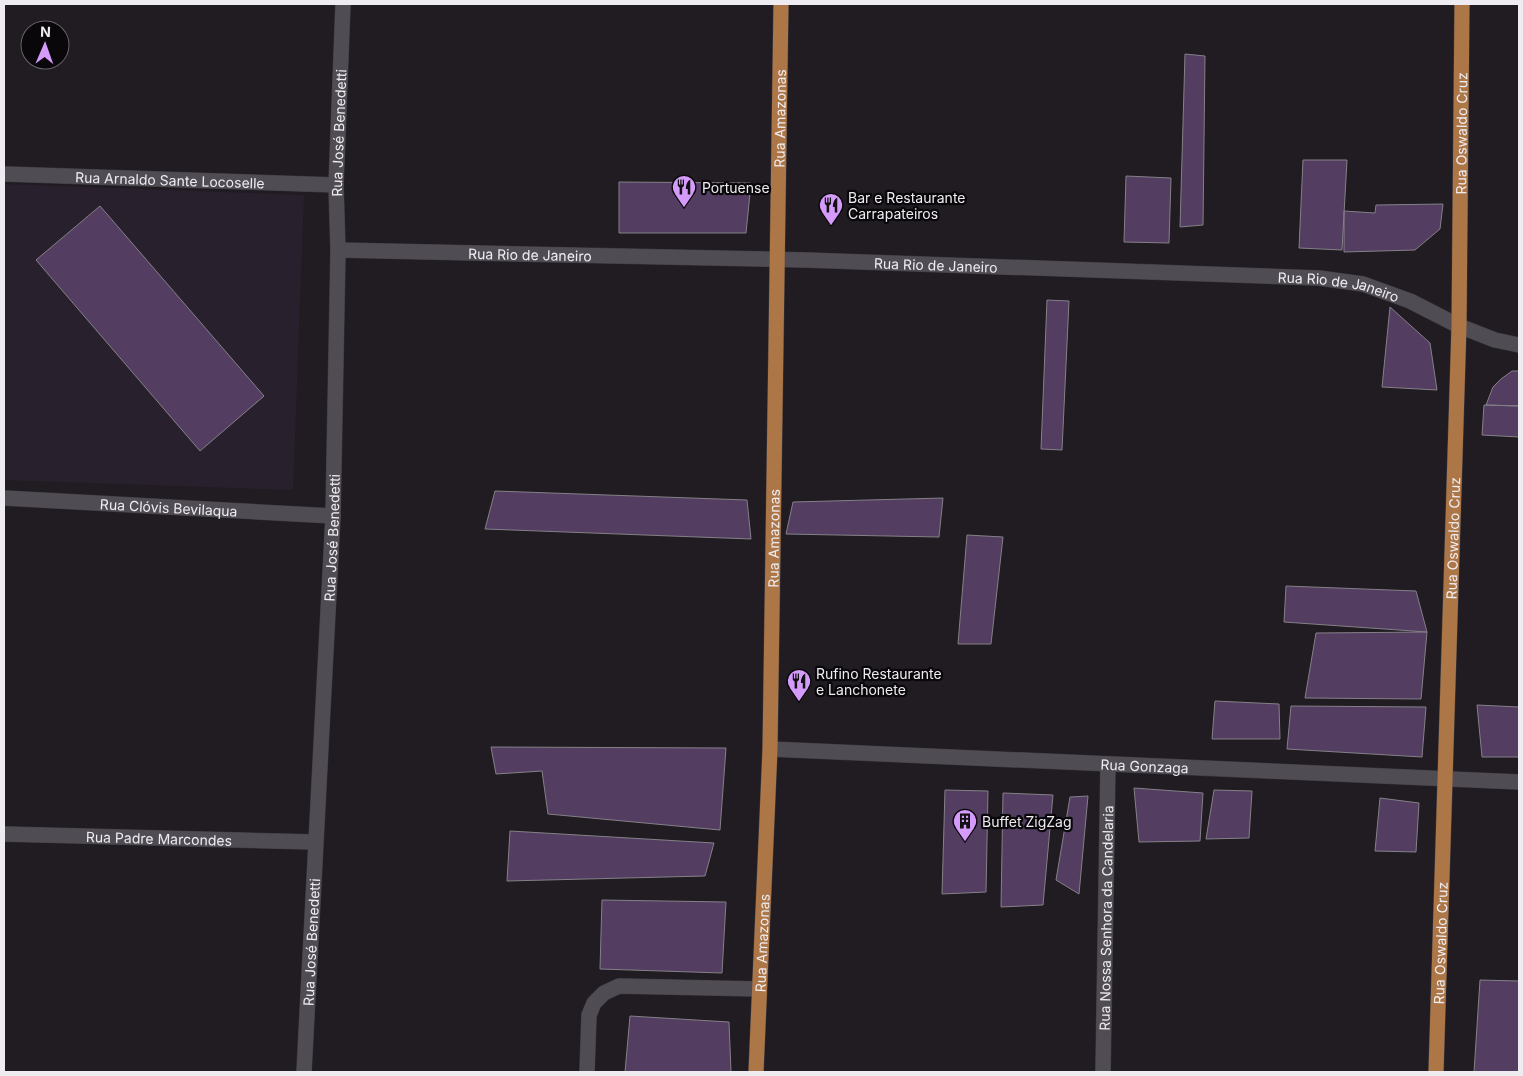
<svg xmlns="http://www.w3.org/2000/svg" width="1523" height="1076" font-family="Inter,sans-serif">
<rect width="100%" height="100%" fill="#201c22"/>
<path fill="#28212d" d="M4 184 304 195 293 490 4 480Z"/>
<path fill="#533e61" stroke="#858088" d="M1185 54 1205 56 1203 225 1180 227Z
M1303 160H1347L1342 250 1299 248Z
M1126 176 1171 178 1169 243 1124 242Z
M619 182 751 183 746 233H619Z
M1443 204 1440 229 1415 250 1344 252V211L1375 213 1376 205Z
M100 206 264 396 200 451 36 260Z
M1047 300 1069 301 1062 450 1041 449Z
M1390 307 1430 343 1437 390 1382 387Z
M1512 371H1519V406L1486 405 1493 387 1501 379Z
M1484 405 1519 406V437L1482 435Z
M495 491 747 500 751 539 485 529Z
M943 498 939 537 786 534 793 502Z
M967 535 1003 537 991 644H958Z
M1286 586 1416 591 1427 632 1284 622Z
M1427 632 1421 699 1305 698 1316 633Z
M1215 701 1279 704 1280 739H1212Z
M1477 705 1519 707V757H1482Z
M1291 706 1426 707 1422 757 1287 749Z
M491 747 726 748 720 830 548 814 542 771 496 774Z
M1134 788 1203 793 1200 841 1139 842Z
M945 790 988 791 986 892 942 894Z
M1214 790 1252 791 1249 838 1206 839Z
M1003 793 1053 795 1043 905 1001 907Z
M1088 796 1079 894 1056 880 1070 797Z
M1380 798 1419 803 1416 852 1375 851Z
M510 831 714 843 705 876 507 881Z
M602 900 726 902 722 973 600 969Z
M1480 980 1519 981V1072H1474Z
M630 1016 729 1022 731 1072H625Z"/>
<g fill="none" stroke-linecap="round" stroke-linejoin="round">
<g stroke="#3c393e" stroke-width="16">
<g id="minor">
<path id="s1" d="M4 174 336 185"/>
<path id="s2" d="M338 250 806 260 1319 278 1363 284 1410 301 1459 326 1495 340 1519 345"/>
<path id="s3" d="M4 498 333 516"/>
<path id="s4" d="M770 749 1519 782"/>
<path id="s5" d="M4 834 315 842"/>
<path id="s6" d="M304 1072 333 516 338 250 336 185 343 4"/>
<path d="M587 1072 589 1015 594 1003 604 993 619 986 759 989"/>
<path id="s7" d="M1103 1072 1108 764"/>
</g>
</g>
<g stroke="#3c393e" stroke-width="16">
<g id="major">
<path id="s8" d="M756 1072 770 749 781 4"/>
<path id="s9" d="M1436 1072 1459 326 1462 4"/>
</g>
</g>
<use href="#minor" stroke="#504c54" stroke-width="15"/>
<use href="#major" stroke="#ac7647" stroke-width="15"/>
</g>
<defs>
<g id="restaurant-pin" transform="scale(1.25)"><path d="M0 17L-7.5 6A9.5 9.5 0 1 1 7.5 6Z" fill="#d59bfa" stroke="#09070a"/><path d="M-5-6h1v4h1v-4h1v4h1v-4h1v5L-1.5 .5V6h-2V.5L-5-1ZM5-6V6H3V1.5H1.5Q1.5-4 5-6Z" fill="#111"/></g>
<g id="building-pin" transform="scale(1.25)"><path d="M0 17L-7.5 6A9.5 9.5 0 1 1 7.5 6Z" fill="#d59bfa" stroke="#09070a"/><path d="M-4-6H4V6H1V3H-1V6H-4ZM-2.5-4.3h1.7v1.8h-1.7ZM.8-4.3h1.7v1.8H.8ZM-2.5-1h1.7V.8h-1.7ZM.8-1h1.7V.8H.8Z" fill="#111"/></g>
</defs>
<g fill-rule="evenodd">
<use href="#restaurant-pin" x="684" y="187"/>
<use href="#restaurant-pin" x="831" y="205"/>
<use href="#restaurant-pin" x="799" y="681"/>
<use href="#building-pin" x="965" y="821"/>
</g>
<g text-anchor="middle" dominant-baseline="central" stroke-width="4.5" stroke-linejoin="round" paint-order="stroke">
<g font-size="14" fill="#efecf1" stroke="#09070a">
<text stroke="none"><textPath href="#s8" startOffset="954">Rua Amazonas</textPath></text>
<text stroke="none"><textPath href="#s6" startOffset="940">Rua José Benedetti</textPath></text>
<text stroke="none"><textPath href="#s9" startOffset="939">Rua Oswaldo Cruz</textPath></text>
<text stroke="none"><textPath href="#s1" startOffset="166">Rua Arnaldo Sante Locoselle</textPath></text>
<text stroke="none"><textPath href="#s2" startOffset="192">Rua Rio de Janeiro</textPath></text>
<text stroke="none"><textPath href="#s2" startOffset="598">Rua Rio de Janeiro</textPath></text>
<text stroke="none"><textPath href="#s2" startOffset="1002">Rua Rio de Janeiro</textPath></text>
<text stroke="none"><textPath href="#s3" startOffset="165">Rua Clóvis Bevilaqua</textPath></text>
<text stroke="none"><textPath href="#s6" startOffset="535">Rua José Benedetti</textPath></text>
<text stroke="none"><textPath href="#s8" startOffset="534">Rua Amazonas</textPath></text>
<text stroke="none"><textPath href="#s9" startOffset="534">Rua Oswaldo Cruz</textPath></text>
<text stroke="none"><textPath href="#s4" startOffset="375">Rua Gonzaga</textPath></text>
<text stroke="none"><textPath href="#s5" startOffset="155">Rua Padre Marcondes</textPath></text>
<text stroke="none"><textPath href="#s7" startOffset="154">Rua Nossa Senhora da Candelaria</textPath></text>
<text stroke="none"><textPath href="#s6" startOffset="130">Rua José Benedetti</textPath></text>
<text stroke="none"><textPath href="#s8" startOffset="129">Rua Amazonas</textPath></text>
<text stroke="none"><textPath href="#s9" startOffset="129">Rua Oswaldo Cruz</textPath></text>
</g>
<g font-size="14" fill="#efecf1" stroke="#09070a" text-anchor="start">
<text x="702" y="187">Portuense</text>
<text x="848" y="197">Bar e Restaurante<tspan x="848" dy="16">Carrapateiros</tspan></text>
<text x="816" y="673">Rufino Restaurante<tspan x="816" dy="16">e Lanchonete</tspan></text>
<text x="982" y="821">Buffet ZigZag</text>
</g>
</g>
<rect width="1523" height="1076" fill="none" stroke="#efecf1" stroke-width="10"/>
<g transform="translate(45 45) rotate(2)"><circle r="24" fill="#09070a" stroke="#656366"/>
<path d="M0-4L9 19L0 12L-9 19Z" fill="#d59bfa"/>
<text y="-8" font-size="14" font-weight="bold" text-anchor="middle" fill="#efecf1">N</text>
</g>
</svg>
